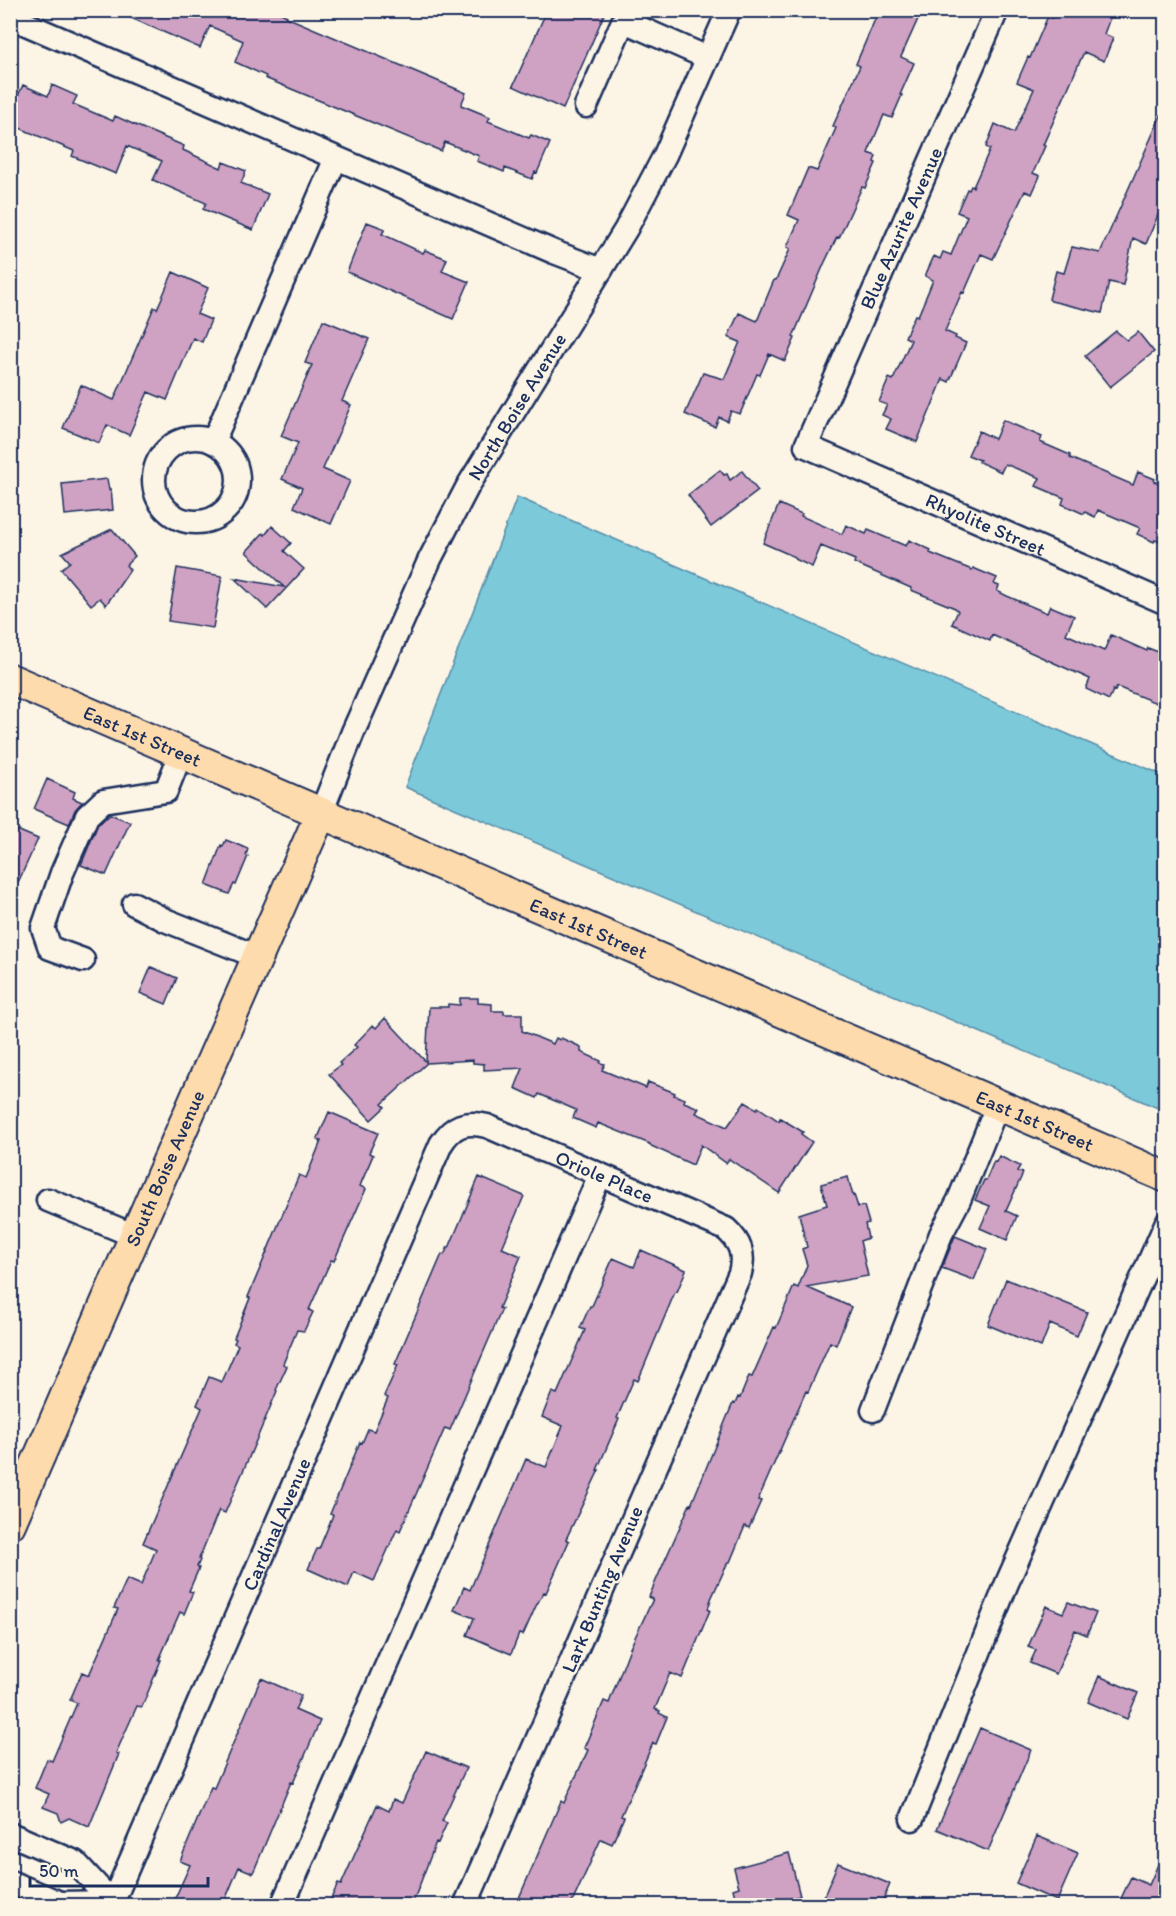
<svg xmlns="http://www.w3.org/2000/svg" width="1176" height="1916" font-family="Itim,sans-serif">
<rect width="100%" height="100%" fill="#fcf5e5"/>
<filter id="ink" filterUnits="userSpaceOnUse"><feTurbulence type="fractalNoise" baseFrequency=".0167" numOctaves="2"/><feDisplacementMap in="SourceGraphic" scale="12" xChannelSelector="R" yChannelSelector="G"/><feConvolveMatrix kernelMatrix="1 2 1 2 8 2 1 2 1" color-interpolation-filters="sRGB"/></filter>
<g filter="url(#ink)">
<path fill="#7bc9da" stroke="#558ba8" stroke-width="1.5" d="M517 497 1165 776V1111L405 787Z"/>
<path fill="#cfa1c2" stroke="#1b2f5e" stroke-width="1.5" d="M275 10 287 16 286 17 466 93 461 105 490 117 488 121 529 138 531 135 550 143 537 173 535 172 532 179 505 168 504 172 477 161 479 156 445 142 441 151 265 78 266 76 235 62 243 41 210 26 200 48 115 11Z
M547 10H606L563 109 513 86Z
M879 10H922L901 57 914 63 900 95H902L892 118 884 115 868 153 876 156 874 162 876 163 865 188 862 187 839 238 837 237 824 264 793 337 795 338 785 361 769 354 760 375 757 374 740 414 731 411 727 421 719 417 715 427 685 414 703 373 724 379 740 342 728 337 739 313 757 321 774 280H776L790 249 787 247 799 220 788 215 808 168 817 171 836 128 833 126 860 66 856 64Z
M1056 10H1092L1110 18 1104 34 1113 38 1104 61 1084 52 1043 145 1045 146 1033 173 1040 176 1032 194 1025 191 993 259 981 254 964 293 962 292 945 331 956 336 955 338 966 343 949 382 943 379 917 442 886 429 891 419 882 415 887 405 879 402 889 378 893 380 911 340 905 337 915 315 918 316 933 280 925 276 934 256 940 259 943 252 951 255 967 216 957 212 967 189 969 190 971 186 973 187 990 149 986 147 995 124 1014 133 1034 89 1017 82 1028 57 1030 58 1048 16 1052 18Z
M23 85 48 96 52 85 77 96 73 104 113 121 115 116 135 125 184 146 183 150 221 168 223 162 246 171 241 183 268 194 253 230 203 209 206 203 153 180 162 161 127 146 116 174 72 156 74 151 10 124V113Z
M1166 104V218L1158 215 1146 244 1133 238 1123 285 1109 282 1102 313 1051 301 1049 299 1056 271 1064 273 1072 247 1100 253Z
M367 222 385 229 382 234 423 253 425 250 447 259 442 271 469 282 453 319 347 272Z
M173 272 208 288 197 314 211 320 202 342 193 338 167 400 148 392 129 435 107 425 99 443 63 428 81 385 114 400 154 307 157 309Z
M323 320 369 339 342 401 351 405 323 469 350 481 331 524 294 507 302 488 282 479 298 443 281 436 312 365 305 363Z
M1116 331 1127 340 1138 332 1154 352 1110 387 1085 356Z
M1003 420 1042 437 1040 442 1070 455V458L1133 485 1138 472 1155 479 1154 481 1166 486V544L1155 540 1154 542 1137 534 1140 528 1098 510 1095 517 1085 512 1084 514 1062 504 1064 498 1036 486 1040 478 1005 464 1001 472 979 462 980 460 968 455 979 431 995 439Z
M720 470 724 475 727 474 730 480 742 471 758 491 711 527 688 495Z
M107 479 109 490 111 489 113 510 65 515 62 484Z
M779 504 802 514 801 516 842 534 846 525 866 534 868 530 906 546 909 540 931 550 930 553 972 570 973 568 997 578 994 584 999 586 997 591 1007 596 1047 613 1050 606 1074 616 1066 634 1104 651 1111 635 1147 651 1148 648 1166 655V707L1117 687 1115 691 1113 690 1109 700 1086 689 1090 679 992 635 990 641 952 624 958 611 955 608 911 590V588L854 563 855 560 821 546 812 567 795 559V557L763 543Z
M272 526 291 543 284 551 304 569 267 609 234 578 284 587 246 552 263 533 265 535Z
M112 529 135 556 126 565 130 570 106 605 100 598 91 605 61 569 70 562 62 553Z
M177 568 222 576 213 628 168 621Z
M47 779 75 792 73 798 82 802 75 810 69 824 34 809Z
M110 814 130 822 106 875 81 865 98 824Z
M10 827 38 839 10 900Z
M226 840 248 849 246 855 248 856 236 885 234 884 229 894 206 885 221 845 223 846Z
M151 967 177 978 166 1004 140 993Z
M460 998H478V1003L492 1004V1011H504V1014H522V1031L553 1044 556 1038 560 1040 561 1038 581 1047V1052L601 1061 600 1063 605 1064 602 1070 646 1088 648 1082 675 1093 674 1095 685 1099 684 1102 699 1108 696 1113 727 1127 745 1102 757 1109 758 1107 779 1121 780 1118 803 1132 801 1134 812 1142 779 1193 729 1159 726 1163 701 1145 693 1165 649 1145 650 1144 598 1123 596 1128 573 1118 576 1110 539 1094 537 1098 515 1088 523 1068 484 1070V1064L473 1063V1060L427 1063 382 1104 385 1107 371 1120 329 1074 341 1065 339 1063 357 1047 354 1045 373 1025 376 1028 385 1018 426 1062 429 1007H448V1004L460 1005Z
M329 1112 378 1133 369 1153 373 1155 360 1186 366 1189 334 1261 331 1260 309 1310 313 1312 304 1331 297 1330 283 1364 287 1366 276 1390 277 1391 250 1455 225 1513 219 1510 199 1559 200 1560 197 1567 199 1568 189 1591 193 1592 184 1614 180 1612 159 1660H161L142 1707 137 1706 116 1753 119 1754 89 1827 69 1818 61 1822 58 1813 43 1807 49 1794 35 1788 47 1759 52 1761 77 1703 70 1700 82 1672 89 1675 118 1609 114 1608 127 1579 141 1585 156 1549 143 1543 202 1408 197 1405 209 1377 222 1382 238 1345 234 1343 236 1339 234 1338 250 1298 248 1297 299 1175 306 1178 321 1141 317 1140Z
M999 1156 1020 1166 1017 1171 1023 1173 1006 1211 1017 1216 1007 1240 980 1228 990 1206 975 1200 984 1180H986L994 1161 996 1162Z
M479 1177 524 1196 502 1248 521 1256 499 1308 502 1309 450 1430 445 1428 400 1531 397 1529 374 1581 354 1572 348 1587 308 1569 317 1549H319L333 1515 330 1514 360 1442 362 1443 368 1429 374 1431 388 1398 384 1396 398 1365 395 1364 442 1254 444 1255 448 1247 449 1248Z
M848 1177 853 1196 854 1195 858 1207 864 1206 869 1223 865 1224 868 1238 860 1241 868 1276 806 1287 851 1307 836 1345 830 1342 808 1392 806 1391 758 1500 761 1501 749 1528 745 1526 730 1562H728L711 1599 708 1609 710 1610 682 1678 670 1673 655 1709 660 1711 659 1713 667 1717 656 1744 653 1743 621 1816 624 1817 612 1844 601 1839 571 1905H520L523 1899 519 1898 561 1801 564 1803 567 1796 588 1750 584 1748 604 1701 609 1703 630 1648 653 1599 649 1597 658 1576 690 1504 691 1505 727 1417 733 1403 735 1404 738 1397 740 1398 749 1376 752 1377 774 1327 776 1328 794 1286 798 1288 807 1265 802 1249 807 1247 799 1214 827 1205 821 1184Z
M955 1236 987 1249 974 1280 942 1268Z
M641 1250 686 1270 677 1292H675L638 1381 634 1379 617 1418 619 1419 597 1470H599L566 1539 569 1541 546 1593 544 1592 536 1606 523 1635 519 1634 511 1654 467 1635 474 1618 454 1610 464 1587 470 1590 526 1459 546 1467 563 1426 542 1417 552 1392 557 1394 585 1330 580 1328 590 1306H592L613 1258 634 1267Z
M1006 1279 1087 1312 1077 1336 1050 1324 1041 1347 988 1325Z
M1068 1602 1096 1613 1087 1635 1075 1630 1056 1674 1030 1663 1036 1650 1028 1647 1046 1606 1063 1613Z
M1099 1676 1138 1693 1127 1719 1088 1702Z
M261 1678 301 1696 295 1710 320 1721 293 1783 291 1782 253 1873 239 1867 223 1905H172L190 1865 180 1861 211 1787 214 1788Z
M980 1728 1031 1750 988 1851 937 1829Z
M426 1751 466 1768 442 1821 447 1823 438 1843 436 1842 412 1905H328L338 1884 341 1885 377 1805 389 1811 393 1799 402 1803Z
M1037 1836 1078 1853 1057 1901 1016 1883Z
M1166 1846V1905H1118L1131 1877 1149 1885Z
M789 1853 800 1896 774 1902 775 1905H737L733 1889 739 1887 734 1868Z
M838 1863 890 1884 881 1905H839L823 1898Z"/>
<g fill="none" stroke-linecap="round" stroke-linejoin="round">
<g stroke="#1b2f5e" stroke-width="27">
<g id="minor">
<path id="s1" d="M997 10 806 446 1166 603"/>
<path d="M10 17 554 252 601 270"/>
<path d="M624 21 708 58"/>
<path d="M586 106 628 10"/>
<circle cx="196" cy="480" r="42"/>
<path d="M213 442 336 158"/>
<path id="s2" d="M321 813 353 732 430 559 468 486 626 229 665 155 729 10"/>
<path d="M134 904 165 920 258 957"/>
<path d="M83 960 50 948 43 928 62 873 87 816 103 801 166 791 181 753"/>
<path d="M48 1200 135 1236"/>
<path d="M873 1410 941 1234 959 1200 998 1104"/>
<path d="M912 1819 1007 1583 1166 1224"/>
<path d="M10 1834 75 1862 112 1902"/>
<path d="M10 1882 60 1903 112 1902"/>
<path id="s3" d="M111 1906 441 1144C453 1125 465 1121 487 1126L726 1229C740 1242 745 1254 740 1273L465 1906"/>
<path d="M282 1906 600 1175"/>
</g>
</g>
<g stroke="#1b2f5e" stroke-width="34">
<g id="major">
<path id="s4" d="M10 679 1166 1177"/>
<path id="s5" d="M10 1524 135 1236 321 813"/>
</g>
</g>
<use href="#minor" stroke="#fcf5e5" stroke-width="22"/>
<use href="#major" stroke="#fedbac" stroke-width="30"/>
</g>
</g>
<g text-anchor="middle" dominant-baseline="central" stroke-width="5" stroke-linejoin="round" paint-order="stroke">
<g font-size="20" fill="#1b2f5e" stroke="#fcf5e5">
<text transform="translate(901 228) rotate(-66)">Blue Azurite Avenue</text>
<text stroke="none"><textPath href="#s2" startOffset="452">North Boise Avenue</textPath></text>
<text stroke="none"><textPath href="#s1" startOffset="672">Rhyolite Street</textPath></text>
<text stroke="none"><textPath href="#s4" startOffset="144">East 1st Street</textPath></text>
<text stroke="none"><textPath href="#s4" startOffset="630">East 1st Street</textPath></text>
<text stroke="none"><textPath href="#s4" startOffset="1116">East 1st Street</textPath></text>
<text stroke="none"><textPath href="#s5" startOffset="388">South Boise Avenue</textPath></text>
<text stroke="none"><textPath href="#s3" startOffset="1012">Oriole Place</textPath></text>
<text stroke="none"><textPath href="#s3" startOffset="416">Cardinal Avenue</textPath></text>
<text transform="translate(602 1589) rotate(-67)">Lark Bunting Avenue</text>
</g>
</g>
<rect width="1176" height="1916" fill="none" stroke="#fcf5e5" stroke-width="36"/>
<rect x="18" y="18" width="1140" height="1880" fill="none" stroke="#1b2f5e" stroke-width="2" filter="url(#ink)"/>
<path d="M30 1877v9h178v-9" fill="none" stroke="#1b2f5e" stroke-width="3"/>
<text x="39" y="1877" font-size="18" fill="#1b2f5e" stroke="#fcf5e5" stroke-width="4.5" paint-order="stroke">50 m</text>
</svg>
